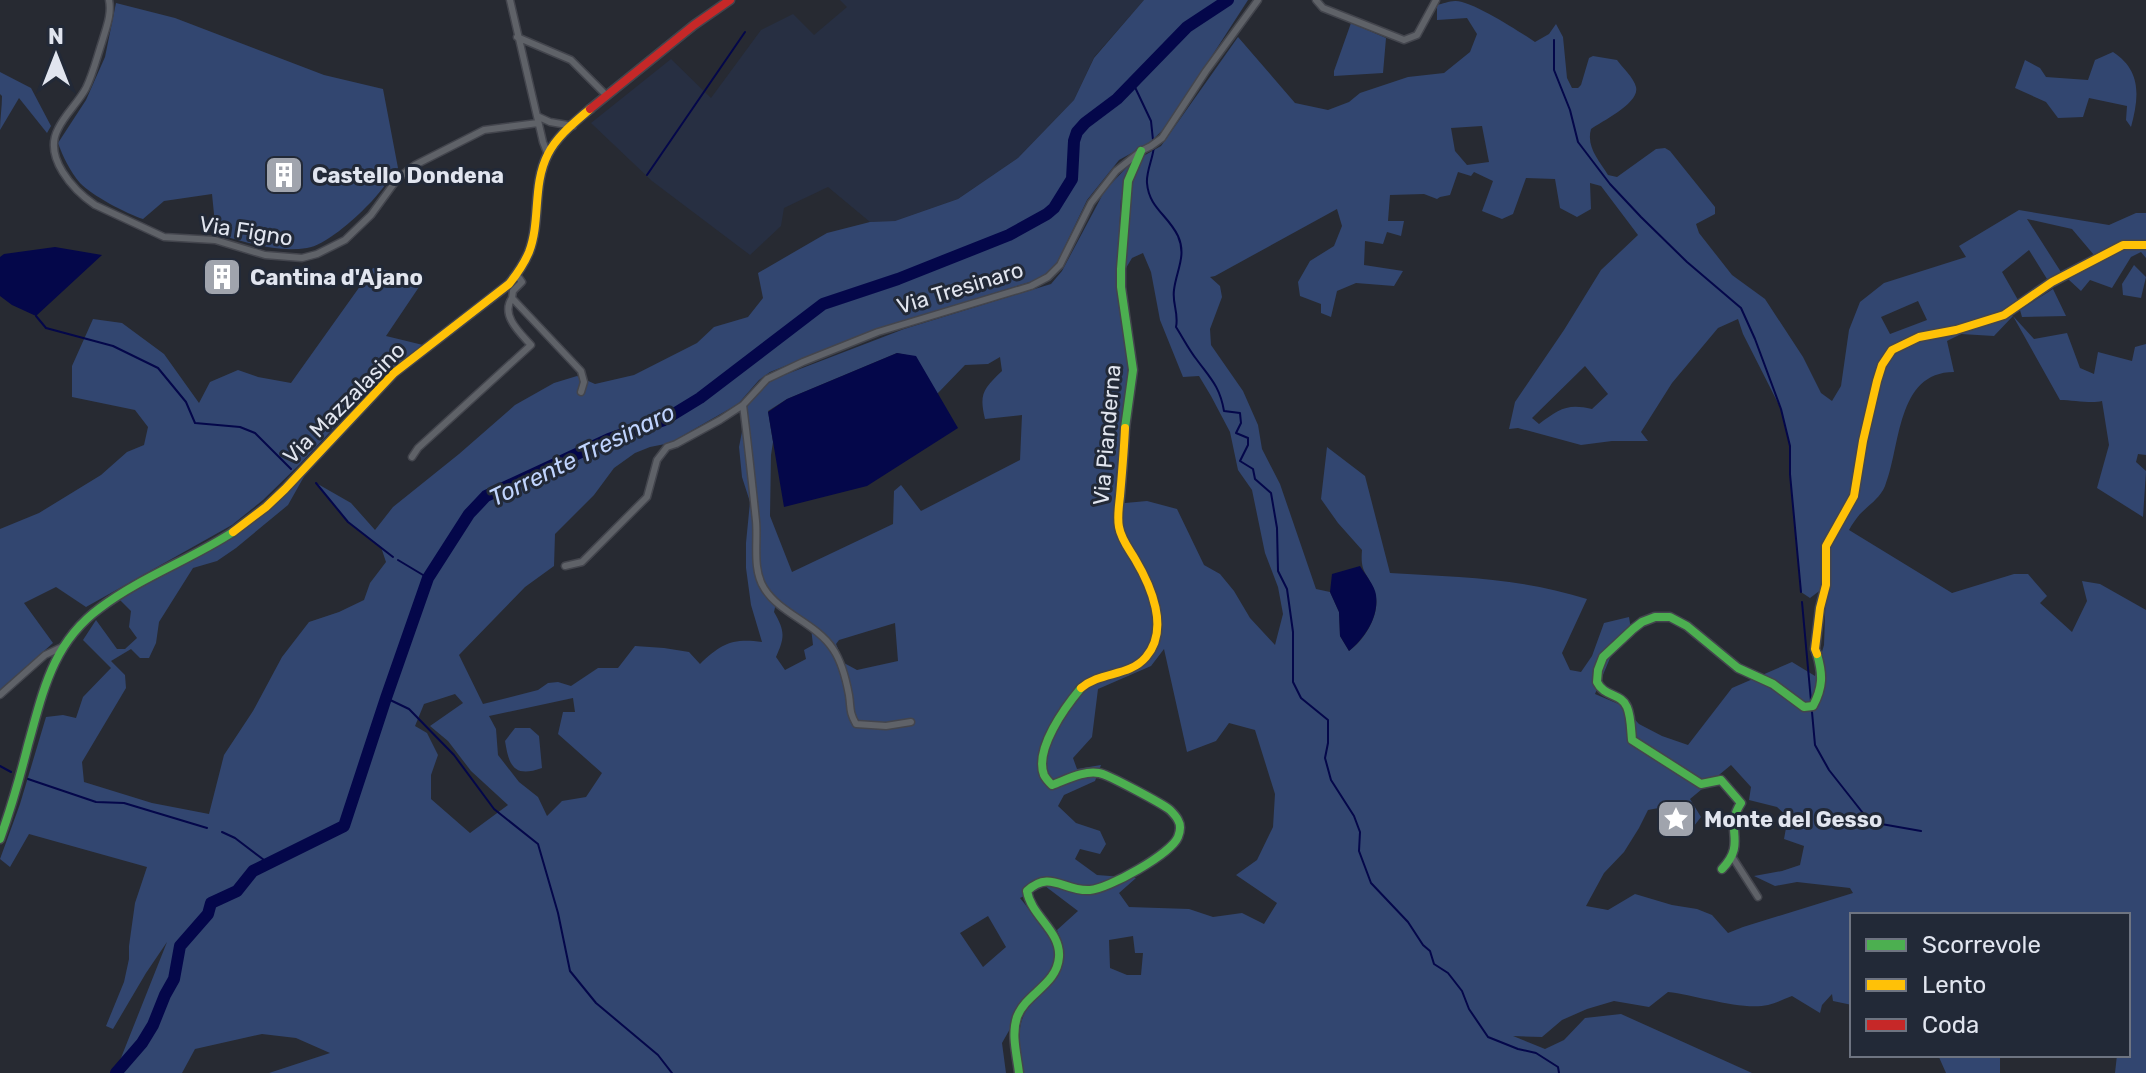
<svg xmlns="http://www.w3.org/2000/svg" width="2146" height="1073" font-family="Rubik,sans-serif">
<rect width="100%" height="100%" fill="#272a32"/>
<path fill="#272f42" d="M840 0H1144L1094 57 1074 100 1018 158 958 199 895 221 870 222 828 187 784 208 781 226 750 255 652 181 591 123 671 59 711 98 761 30 793 14 814 35 847 7Z"/>
<path fill="#324670" fill-rule="evenodd" d="M1144 0H1248L1166 127 1148 144 1119 160 1087 200 1056 265 1040 279 880 328 770 372 759 380 738 404 670 443 650 447 635 453 614 468 594 495 555 534 554 566 525 587 459 655 483 704 538 690 548 683 558 682 571 686 598 668H618L635 646 664 648 689 652 700 664C721 644 732 638 762 642L751 605 746 568V543L750 502 742 477 739 447 747 406 763 386 779 377 904 329 1051 284 1062 271 1105 190 1131 163 1161 146 1238 37 1295 103 1328 110 1349 102 1360 93 1408 77 1444 73 1470 52 1477 34 1467 18 1437 20V5C1442 4 1449 1 1455 1 1471 0 1520 32 1535 42L1549 34 1556 24 1563 37 1567 78 1572 88H1578L1581 85 1589 58 1593 56 1617 60C1622 67 1634 78 1636 87 1640 103 1602 121 1591 129 1586 147 1599 160 1608 175L1617 177 1656 149 1665 148 1670 151 1715 207V214L1696 224 1699 233 1732 275 1765 299 1803 357 1821 393 1832 401 1841 386 1849 330 1860 302 1884 283 1966 257 1959 246 2019 210 2109 225 2136 213H2146V258L2141 252 2131 257 2112 288 2090 280 2081 291 2068 279 2120 249 2112 246 2094 255 2072 229 2027 219 2061 272 2047 279 2029 250 2002 272 2018 300 2000 313 2013 316 2034 339 2067 333 2080 368 2094 374 2098 352 2132 361 2135 347 2146 344V455L2138 454 2136 462 2146 471 2143 517 2097 488 2109 445 2102 401C2092 404 2073 400 2060 400L2013 316 1994 336 1961 334 1947 341 1954 372C1896 372 1901 447 1885 486 1880 498 1869 505 1860 514 1856 519 1852 524 1849 530L1952 593 2014 574H2028L2047 596 2040 603 2072 632 2087 601 2082 581 2100 584 2146 610V1073H2115L2117 1055H2128V915H1852V1005L1833 1001 1832 994 1822 1005 1820 1013 1792 996C1784 999 1776 1003 1768 1005 1742 1011 1696 995 1668 992L1649 1007 1614 1001 1587 1009 1562 1020 1542 1037 1513 1036 1545 1049 1564 1040 1585 1018 1621 1014 1752 1073H1023C1022 1057 1017 1039 1021 1023 1028 994 1067 982 1063 948 1063 942 1059 936 1057 930L1078 911 1045 886 1020 898C1031 911 1040 928 1054 938L1057 968 1023 1006 1002 1043 1006 1073H269L330 1053 296 1038 262 1034 195 1049 182 1073H115L167 942 146 973 113 1029 106 1026 124 982 129 959V946L135 903 147 867 29 834 10 867 0 859 20 804 46 717 63 715 76 718 83 697 111 668 83 640 96 620 117 649H125L137 638 129 627 131 611 119 599 209 550 306 473 288 505 236 548 217 561 193 568 159 622 156 643 149 658H140L131 649 111 661 125 675 126 688 82 762 84 782 152 803 209 814 224 755 253 711 282 657 309 622 339 612 364 600 370 583 386 562 381 547 348 522 316 483 351 503 375 530 393 507 459 454 515 405 554 383 577 376 595 384 634 375 697 343 714 327 748 317 763 298 758 273 827 233 870 222 895 221 958 199 1018 158 1074 100 1094 58ZM1482 126 1489 162 1467 165 1455 151 1451 128ZM1458 172 1471 176 1474 172 1493 181 1482 211 1502 219 1513 214 1526 178 1555 179 1560 208 1577 217 1591 209 1590 183 1601 186 1638 235 1601 270 1564 330 1515 402 1509 429 1518 428 1581 445 1612 441H1648L1641 432 1672 383 1718 328 1738 319 1743 334 1781 409 1790 446V474L1801 592 1810 598 1826 586 1824 645 1815 676 1792 662 1732 688 1688 745 1662 736 1639 724 1621 705 1595 694 1610 658 1631 629 1629 617 1604 623 1592 656 1581 672 1570 670 1562 653 1587 599C1521 578 1459 577 1390 573L1365 476 1327 447 1321 499 1338 523 1362 550C1360 574 1367 571 1374 590 1383 611 1365 640 1349 651L1340 636 1339 612 1330 592 1316 589 1280 484 1262 449 1258 425 1243 391 1211 345 1210 329 1222 297 1220 286 1210 277 1215 276 1337 209 1342 226 1334 246 1310 261 1298 282 1300 296 1321 304V313L1331 317 1337 291 1356 283 1394 286 1403 271 1364 265 1365 241 1383 244 1387 232 1401 236 1404 221H1388L1390 195 1424 194 1437 199 1440 197 1450 195ZM1130 197 1126 268 1132 258 1143 253 1151 272 1160 320 1183 377 1199 376 1211 396 1230 432 1238 470 1252 490 1265 553 1278 587 1283 614 1275 645 1250 618 1234 591 1220 574 1204 565 1177 509 1147 501 1114 504 1121 423 1127 393 1128 366 1116 285 1121 199ZM1918 301 1927 320 1890 334 1881 317ZM897 353 916 357 937 394 965 365 988 364 1000 357 1002 371C983 389 979 394 985 419L1022 415 1020 460 921 511 901 485 894 491 893 524 792 572 770 516 771 455 773 442 768 411 787 399ZM1585 366 1608 394 1592 409C1567 403 1559 409 1539 424L1532 418ZM776 603 811 628 813 645 804 650 806 659 785 670 776 657C785 637 785 631 774 612ZM895 623 898 661 857 670 844 663 836 644 839 640ZM1164 649 1187 752 1216 741 1229 723 1255 730 1275 794 1273 827 1257 860 1236 875 1277 903 1264 924 1242 913 1213 917 1189 909 1129 907 1119 893 1136 878 1097 875 1075 859 1080 849 1100 854 1106 844 1100 831 1076 823 1058 806 1064 795 1095 781 1101 765 1077 769 1073 758 1092 737 1098 689 1151 666ZM455 694 463 703 430 726 448 741 471 771 508 805 470 833 431 799V775L438 755 427 733 415 726 424 704ZM573 698 575 712H563L558 734 602 773 586 797 562 801 547 816 538 797 519 782 498 755 496 729 489 716ZM1731 765 1751 787 1749 800 1777 807 1788 817 1784 839 1804 846 1800 865 1782 871 1754 876 1775 886 1797 882 1850 888 1853 893 1743 927 1728 933 1712 915 1697 909 1672 905 1635 894 1608 910 1586 906 1604 873 1624 852 1639 828 1648 810 1664 807 1669 818 1681 829 1694 826 1701 817 1690 799ZM988 916 1006 947 983 967 960 933ZM1133 936 1135 953H1143L1141 975H1127L1110 968 1109 940Z
M116 3 175 18 324 75 383 89 398 168C388 180 379 195 367 206 355 219 324 246 307 248 276 253 246 242 216 234L212 194 164 201 143 219C127 214 91 195 80 183 70 171 63 157 58 143L86 100 105 57Z
M1351 23 1386 38 1383 73 1334 76V71Z
M2113 52C2142 71 2139 97 2131 127L2126 120 2127 106 2089 98 2083 117 2058 118 2046 102 2015 88 2025 60 2040 68 2046 77 2088 80 2095 60Z
M0 72 31 88 51 126 47 133 19 98 0 130C0 119 2 107 2 96L0 94Z
M2134 265 2146 277 2141 298 2123 295 2122 284Z
M373 268 414 275 419 287 386 336 423 345 376 383 300 464 263 500 232 525 86 607 56 587 24 603 53 643 0 690V529L39 513 101 475 127 452 144 445 148 427 135 410 72 397V366L93 319 122 323 164 354 199 403 210 382 238 370 258 377 291 383Z
M2053 289 2066 316 2022 317 2020 310Z
M515 728H530L539 736 542 768C514 778 509 766 505 741Z
M1938 1055H2000V1073H1946Z"/>
<path fill="#04074a" d="M55 247 102 255 36 316 12 305 0 296V257L4 254Z
M897 353 916 356 958 428 867 486 784 507 768 412 787 399Z
M1360 566C1365 574 1375 586 1376 595 1379 617 1365 638 1349 651L1340 636 1339 612 1330 592 1332 574Z"/>
<g fill="none" stroke-linecap="round" stroke-linejoin="round">
<path stroke="#04074a" stroke-width="2" d="M1554 40V70L1570 110 1578 142 1610 184 1641 217 1687 262 1741 308 1755 339 1781 409 1790 446V474L1801 592
M1133 83 1151 121 1153 140
M1154 146C1153 159 1146 171 1147 183 1149 208 1168 215 1178 236 1187 256 1176 271 1174 290 1172 304 1179 313 1176 327 1183 338 1189 350 1197 360 1211 379 1220 387 1224 411L1240 413 1241 423 1236 433 1248 438V445L1240 461 1253 469 1255 479 1271 493 1277 528 1278 571 1287 589 1293 632V682L1301 698 1328 720V743L1325 758 1331 780 1354 816 1360 832 1359 851 1371 883 1408 922 1423 945 1430 951 1434 964 1448 973 1462 991 1469 1009 1488 1037 1518 1049 1536 1053 1558 1067 1559 1073
M647 175 745 32
M36 316 46 328 113 346 158 368 186 402 195 423 240 427 255 433 291 469
M316 483 348 522 393 557
M398 560 428 578
M1802 602 1811 701
M386 698 409 709 454 755 494 809 538 844 558 913 570 971 596 1003 658 1055 672 1073
M1812 712 1815 745 1829 770 1870 822 1921 831
M0 766 11 772
M28 779 96 802 124 803 207 828
M222 832 235 838 268 863"/>
<path stroke="#04074a" stroke-width="12" d="M116 1073 142 1043 153 1025 165 995 174 979 180 946 208 914 211 903 237 891 253 871 344 826 386 698 428 578 469 514 486 496 609 439 664 420 700 398 823 304 898 279 1009 235 1047 214 1054 208 1072 179 1074 141 1077 132 1085 123 1117 99 1187 27 1228 0"/>
<g stroke="#43454d" stroke-width="9">
<path id="street" d="M109 0C112 14 106 28 102 42 97 57 93 74 86 88 78 103 65 114 58 129 43 157 73 190 95 205L164 237 215 240 265 255 302 258 317 254 345 240 371 215 398 178 415 165 484 130 538 123
M510 0 543 142 548 155
M1316 0 1323 8 1404 40 1417 35 1436 0
M517 37 571 60 607 96
M537 116 550 122 573 126
M517 275 522 282 513 291 512 298 581 371 584 382 581 392
M743 405C748 444 752 482 756 521 758 542 752 569 764 588 780 614 816 623 833 649 842 662 846 679 849 695 851 708 849 712 856 724L886 726 911 722
M412 457 418 448 531 345C520 333 500 315 512 298
M565 566 582 562 647 497 657 460 667 447 676 444 720 420 743 405 767 379 803 362 878 332 1031 286 1048 277 1060 265 1091 203 1116 171 1141 151 1151 146 1162 138 1206 71 1258 0
M0 695 45 655 62 647
M1733 858 1758 897"/>
</g>
<g stroke="#43454d" stroke-width="11">
<path id="fast" d="M1125 428 1133 370 1121 287V269L1128 181 1141 151
M0 839C11 808 20 777 28 745 43 692 52 643 100 608 141 577 190 560 233 532
M1722 869C1748 842 1723 830 1741 803L1721 780 1701 784 1632 740C1631 730 1631 716 1627 707 1621 693 1604 697 1597 682L1598 670 1603 657 1633 629 1642 622 1655 617H1670L1687 626 1738 668 1773 684 1804 707 1813 706C1823 687 1823 675 1817 654
M1019 1073C1017 1055 1011 1035 1017 1017 1026 993 1057 985 1059 957 1061 931 1031 916 1027 891 1050 869 1064 892 1090 890 1108 889 1171 854 1178 837 1180 832 1181 825 1178 820 1176 816 1173 813 1170 810 1163 804 1107 774 1099 773 1084 770 1066 780 1052 785 1050 783 1045 777 1044 775 1034 749 1066 706 1081 688"/>
</g>
<g stroke="#43454d" stroke-width="11">
<path id="slow" d="M233 532 266 507 285 489 394 373 509 284C517 274 524 264 529 252 541 221 532 185 548 154 557 136 575 122 590 109
M1817 654 1815 649 1820 608 1826 585V546L1854 496 1863 441 1877 381 1882 365 1892 350 1919 337 1956 330 2004 315 2052 282 2123 245H2146
M1081 688C1101 671 1129 677 1146 657 1170 629 1151 586 1135 559 1129 549 1121 539 1119 527 1117 517 1119 506 1120 496 1122 473 1124 451 1125 428"/>
</g>
<g stroke="#43454d" stroke-width="11">
<path id="jam" d="M590 109 694 25 730 0"/>
</g>
<use href="#street" stroke="#5f6268" stroke-width="6"/>
<use href="#fast" stroke="#4caf50" stroke-width="8"/>
<use href="#slow" stroke="#ffc107" stroke-width="8"/>
<use href="#jam" stroke="#c62828" stroke-width="8"/>
</g>
<defs>
<g id="building-square" transform="scale(2)"><rect x="-9" y="-9" width="18" height="18" rx="4" fill="#a0a4ad" stroke="#222937"/><path d="M-4-6H4V6H1V3H-1V6H-4ZM-2.5-4.3h1.7v1.8h-1.7ZM.8-4.3h1.7v1.8H.8ZM-2.5-1h1.7V.8h-1.7ZM.8-1h1.7V.8H.8Z" fill="#fff"/></g>
<g id="sight-square" transform="scale(2)"><rect x="-9" y="-9" width="18" height="18" rx="4" fill="#a0a4ad" stroke="#222937"/><path d="M0-6L1.8-2.2L6-1.7L2.9 1.2L3.7 5.4L0 3.3L-3.7 5.4L-2.9 1.2L-6-1.7L-1.8-2.2Z" fill="#fff"/></g>
</defs>
<g fill-rule="evenodd">
<use href="#building-square" x="284" y="175"/>
<use href="#building-square" x="222" y="277"/>
<use href="#sight-square" x="1676" y="819"/>
</g>
<g text-anchor="middle" dominant-baseline="central" stroke-width="6" stroke-linejoin="round" paint-order="stroke">
<g font-size="22" font-weight="bold" fill="#e1e5ef" stroke="#222937" text-anchor="start">
<text x="312" y="175">Castello Dondena</text>
<text x="250" y="277">Cantina d'Ajano</text>
<text x="1704" y="819">Monte del Gesso</text>
</g>
<g font-size="22" fill="#e1e5ef" stroke="#222937">
<text transform="translate(246 231) rotate(9)">Via Figno</text>
<text transform="translate(960 288) rotate(-17)">Via Tresinaro</text>
<text transform="translate(344 403) rotate(-45)">Via Mazzalasino</text>
<text transform="translate(1107 435) rotate(-85)">Via Pianderna</text>
</g>
<g font-size="24" font-style="italic" fill="#c0d4fe" stroke="#222937">
<text transform="translate(582 455) rotate(-26)">Torrente Tresinaro</text>
</g>
</g>
<rect x="1850" y="913" width="280" height="144" fill="#222937" stroke="#6e7481" stroke-width="2"/>
<rect x="1866" y="939" width="40" height="12" fill="#4caf50" stroke="#6e7481" stroke-width="2"/>
<text x="1922" y="953" font-size="24" fill="#e1e5ef">Scorrevole</text>
<rect x="1866" y="979" width="40" height="12" fill="#ffc107" stroke="#6e7481" stroke-width="2"/>
<text x="1922" y="993" font-size="24" fill="#e1e5ef">Lento</text>
<rect x="1866" y="1019" width="40" height="12" fill="#c62828" stroke="#6e7481" stroke-width="2"/>
<text x="1922" y="1033" font-size="24" fill="#e1e5ef">Coda</text>
<g transform="translate(56 56)" stroke="#222937" stroke-width="6" paint-order="stroke">
<path d="M0-6L14 30L0 20L-14 30Z" fill="#e1e5ef"/>
<text y="-12" font-size="22" font-weight="bold" text-anchor="middle" fill="#e1e5ef">N</text>
</g>
</svg>
